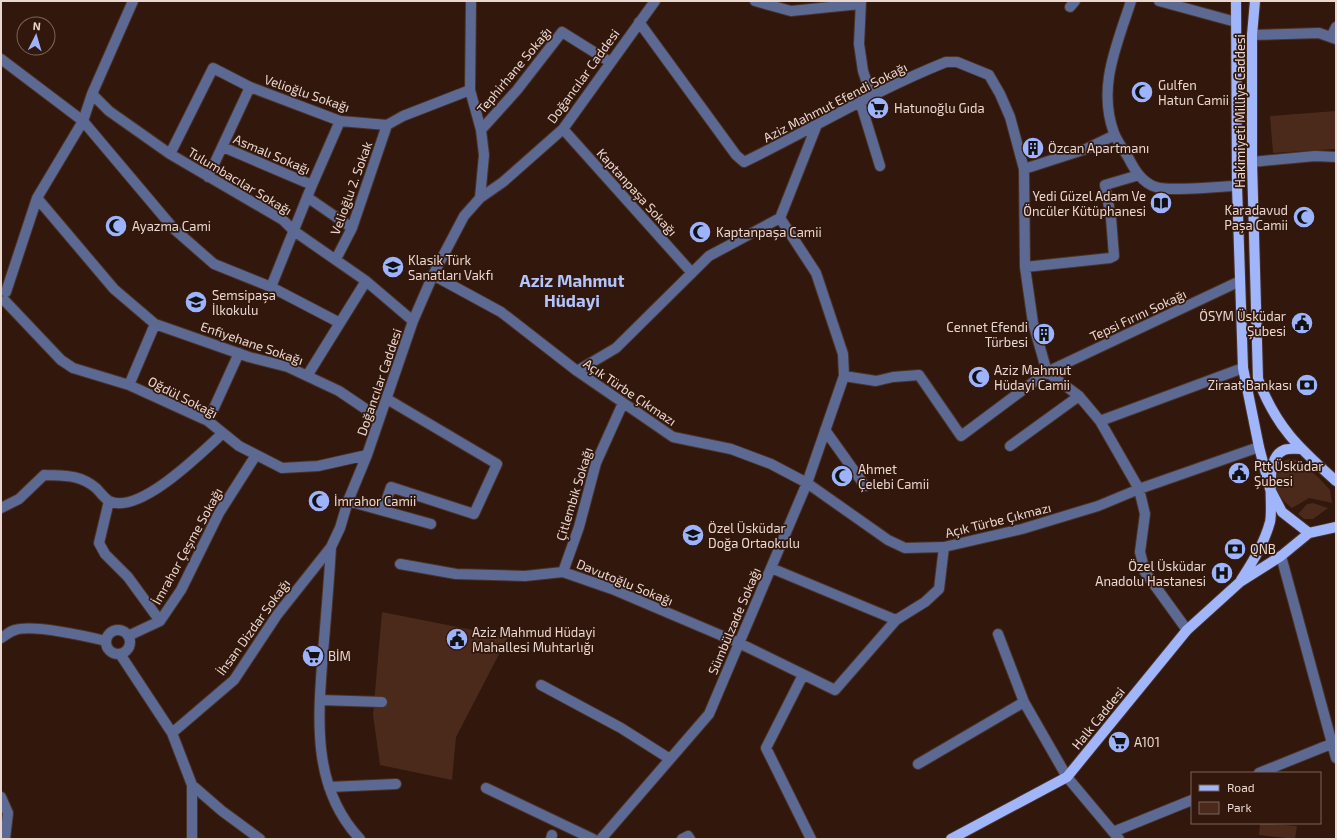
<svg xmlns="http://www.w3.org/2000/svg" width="1337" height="840" font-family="'Exo 2',sans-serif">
<rect width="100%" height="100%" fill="#31170c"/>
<path fill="#4b2a1b" d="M1336 111V149L1273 153 1270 116Z
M1290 459 1299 460 1320 479 1330 490 1332 503 1309 498 1292 508C1274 494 1270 479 1285 460Z
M1313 503 1328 508 1313 519H1304L1298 514 1307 504Z
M382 612 508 637 456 737 452 780 380 765 373 715Z
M1260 823 1297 826 1295 839 1259 835Z"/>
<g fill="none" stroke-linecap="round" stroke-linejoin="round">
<g stroke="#4b3227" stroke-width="12">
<path id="minor" d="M471 1 470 90 481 130 484 155 480 198
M755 1 791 11 860 4
M861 1 859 44 863 71 871 95
M1131 1C1117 45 1097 87 1114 133 1117 141 1123 149 1128 157 1134 169 1142 183 1156 187 1170 192 1220 186 1237 186
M1159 1 1236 22
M1070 7 1075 1
M639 22 736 155 744 162C812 129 876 90 946 62H957L989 75 1000 94 1010 117 1024 169 1025 267 1033 323 1047 372 1079 396 1100 421 1139 489 1145 514 1140 552 1145 572 1187 630
M1252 35 1319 33 1336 39
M1331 37 1336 27
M1 59 83 121 174 229 214 264 271 287 340 323
M92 94 109 111 170 154 283 220 294 231 366 281 413 321
M860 101 880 166
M563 129 692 273
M481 130 517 90 562 32 610 62
M223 147 312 185
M170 154 213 68 250 87
M1252 162 1315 156 1336 157
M1024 169 1086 149 1115 135
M208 177 250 87 340 121 387 125 403 116 470 90
M307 197 352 228
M37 198 114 289 155 324 129 385
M336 259 352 228 387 125
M1025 267 1110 258 1114 256 1111 218 1105 185 1139 175
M433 275 501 312 577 371 673 437 731 449 771 464 807 483 888 540 905 548 944 547 1022 529 1098 506 1139 489 1259 447
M271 287 312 185 340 121
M6 292 37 198 83 121 92 94 133 1
M5 301 61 360 73 368 129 385 208 421 239 446 282 468 318 466 367 455
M155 324 249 357 288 367 339 391 379 418
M577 371 616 348 709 256 780 218 816 127
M307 376 366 281
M844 376 876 381 893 377 919 375 961 436 1047 372 1240 281
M208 421 239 353
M1100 421 1243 368
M825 430 865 486
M1010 446 1079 396
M109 501 99 543 105 554 128 577 160 621
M348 501 431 524
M1 508 19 499 44 475C65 476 79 474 96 488 100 492 104 498 109 501 139 516 202 452 223 433
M383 510 391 487 474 514 497 464 387 399
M1281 556 1336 758
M400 564 456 574 525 576 563 572 612 589 739 643 835 690 896 620 925 602 939 589 944 547
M771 568 896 620
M563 572 579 527 596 463 623 403
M106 642a12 12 0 1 1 24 0a12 12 0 1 1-24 0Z
M998 634 1024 702 1067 777 1119 839
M128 636 160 621 181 590 219 513 256 455
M1 638C5 636 10 631 15 630 34 624 85 636 106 641
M120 654 172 733 192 785 222 811 260 839
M803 675 766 748 811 839
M541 685 621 728 670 759
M320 700 382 702
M172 733 234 680 277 615 331 547
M918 764 1024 702
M1259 773 1331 744
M192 785V839
M329 787 396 784
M486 788 593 839
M1 797 8 813 5 839
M1113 832 1192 800
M360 839C311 787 318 718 323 652 326 617 329 582 331 547L340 528 348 501 367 455 413 321 433 275 464 216 480 198 503 182 563 129 655 1
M551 839 552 835
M601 839 709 714 807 483 844 376 843 354 816 273 780 218
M682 839 688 836 690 839"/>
</g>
<g stroke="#4b3227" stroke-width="12">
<path id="major" d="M1236 1 1237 186 1243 368 1259 447 1270 489 1282 512 1309 533 1336 527
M1255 1 1252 35V162L1258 379C1276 427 1299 448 1336 481
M1241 580C1253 561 1264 544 1270 522 1274 505 1263 458 1284 450 1289 448 1295 449 1300 449
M951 839 1067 777 1187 630 1240 582 1281 556 1309 533"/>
</g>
<use href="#minor" stroke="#5c6993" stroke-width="10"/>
<use href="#major" stroke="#a0b5fa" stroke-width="10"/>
</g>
<defs>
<g id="mosque-disc" transform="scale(1.15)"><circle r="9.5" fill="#9db4fd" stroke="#31170c"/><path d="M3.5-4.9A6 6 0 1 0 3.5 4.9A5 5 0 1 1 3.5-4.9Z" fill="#111"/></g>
<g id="supermarket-disc" transform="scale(1.15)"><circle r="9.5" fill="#9db4fd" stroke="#31170c"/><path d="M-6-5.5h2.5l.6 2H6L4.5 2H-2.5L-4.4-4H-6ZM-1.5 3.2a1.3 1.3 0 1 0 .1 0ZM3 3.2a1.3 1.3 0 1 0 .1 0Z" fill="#111"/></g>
<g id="building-disc" transform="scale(1.15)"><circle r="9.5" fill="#9db4fd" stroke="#31170c"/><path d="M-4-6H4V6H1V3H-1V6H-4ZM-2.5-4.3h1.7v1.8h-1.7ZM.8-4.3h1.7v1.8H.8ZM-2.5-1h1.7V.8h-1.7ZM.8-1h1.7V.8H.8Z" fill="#111"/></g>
<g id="library-disc" transform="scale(1.15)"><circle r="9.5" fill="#9db4fd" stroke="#31170c"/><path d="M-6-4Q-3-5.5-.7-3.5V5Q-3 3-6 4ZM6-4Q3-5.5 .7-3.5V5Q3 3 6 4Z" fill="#111"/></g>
<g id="school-disc" transform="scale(1.15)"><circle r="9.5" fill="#9db4fd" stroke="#31170c"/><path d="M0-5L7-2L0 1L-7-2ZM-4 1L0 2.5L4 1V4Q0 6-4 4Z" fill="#111"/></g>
<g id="civic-disc" transform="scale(1.15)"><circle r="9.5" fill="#9db4fd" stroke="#31170c"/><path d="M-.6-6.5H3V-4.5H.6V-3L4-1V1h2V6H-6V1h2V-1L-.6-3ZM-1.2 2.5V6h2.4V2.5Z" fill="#111"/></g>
<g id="bank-disc" transform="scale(1.15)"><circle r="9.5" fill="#9db4fd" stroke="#31170c"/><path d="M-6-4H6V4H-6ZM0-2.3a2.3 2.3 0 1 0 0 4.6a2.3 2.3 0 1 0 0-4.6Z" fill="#111"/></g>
<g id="hospital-disc" transform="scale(1.15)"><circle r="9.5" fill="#9db4fd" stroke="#31170c"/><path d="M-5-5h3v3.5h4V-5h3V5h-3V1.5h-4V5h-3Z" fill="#111"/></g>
</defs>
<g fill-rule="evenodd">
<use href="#mosque-disc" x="1142" y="92"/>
<use href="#supermarket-disc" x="878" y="108"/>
<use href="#building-disc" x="1033" y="148"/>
<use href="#library-disc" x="1161" y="203"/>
<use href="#mosque-disc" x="1304" y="217"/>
<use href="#mosque-disc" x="116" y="226"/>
<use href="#mosque-disc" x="700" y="232"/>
<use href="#school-disc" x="393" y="267"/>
<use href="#school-disc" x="196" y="302"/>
<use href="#civic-disc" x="1302" y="323"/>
<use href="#building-disc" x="1044" y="334"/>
<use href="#mosque-disc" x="979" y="377"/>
<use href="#bank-disc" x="1307" y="385"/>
<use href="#civic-disc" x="1239" y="473"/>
<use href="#mosque-disc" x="842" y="476"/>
<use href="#mosque-disc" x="319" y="501"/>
<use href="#school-disc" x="693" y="535"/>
<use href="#bank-disc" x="1235" y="549"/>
<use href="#hospital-disc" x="1222" y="573"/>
<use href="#civic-disc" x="457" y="639"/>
<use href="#supermarket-disc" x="313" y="656"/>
<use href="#supermarket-disc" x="1119" y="742"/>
</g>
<g text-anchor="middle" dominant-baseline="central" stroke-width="3.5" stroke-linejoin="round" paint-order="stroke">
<g font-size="13" fill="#ead7d0" stroke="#31170c">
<text transform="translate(514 70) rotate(-50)">Tephirhane Sokağı</text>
<text transform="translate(583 76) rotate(-54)">Doğancılar Caddesi</text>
<text transform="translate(307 93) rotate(19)">Velioğlu Sokağı</text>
<text transform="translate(835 102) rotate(-27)">Aziz Mahmut Efendi Sokağı</text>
<text transform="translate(1240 111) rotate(-90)">Hakimiyeti Milliye Caddesi</text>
<text transform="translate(272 154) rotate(23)">Asmalı Sokağı</text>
<text transform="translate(240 181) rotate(31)">Tulumbacılar Sokağı</text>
<text transform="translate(351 188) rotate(-70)">Velioğlu 2. Sokak</text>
<text transform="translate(637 192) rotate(48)">Kaptanpaşa Sokağı</text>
<text transform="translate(1138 315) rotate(-25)">Tepsi Fırını Sokağı</text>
<text transform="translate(252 343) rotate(19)">Enfiyehane Sokağı</text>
<text transform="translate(379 382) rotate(-71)">Doğancılar Caddesi</text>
<text transform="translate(630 392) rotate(34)">Açık Türbe Çıkmazı</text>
<text transform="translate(183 397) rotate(27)">Oğdül Sokağı</text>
<text transform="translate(574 494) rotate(-73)">Çitlembik Sokağı</text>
<text transform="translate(998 520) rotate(-14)">Açık Türbe Çıkmazı</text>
<text transform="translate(187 546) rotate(-61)">İmrahor Çeşme Sokağı</text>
<text transform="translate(625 582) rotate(22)">Davutoğlu Sokağı</text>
<text transform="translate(734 621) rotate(-67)">Sümbülzade Sokağı</text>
<text transform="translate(253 627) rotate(-54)">İhsan Dizdar Sokağı</text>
<text transform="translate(1098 718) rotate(-51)">Halk Caddesi</text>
</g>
<g font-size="13" fill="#ead7d0" stroke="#31170c" text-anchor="start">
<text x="1158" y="85">Gulfen<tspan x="1158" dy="15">Hatun Camii</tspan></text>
<text x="894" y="108">Hatunoğlu Gıda</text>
<text x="1048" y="148">Özcan Apartmanı</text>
<text x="1146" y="196" text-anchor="end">Yedi Güzel Adam Ve<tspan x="1146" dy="15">Öncüler Kütüphanesi</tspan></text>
<text x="1288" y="210" text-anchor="end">Karadavud<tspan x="1288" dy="15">Paşa Camii</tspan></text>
<text x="132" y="226">Ayazma Cami</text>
<text x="716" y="232">Kaptanpaşa Camii</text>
<text x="408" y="260">Klasik Türk<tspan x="408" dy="15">Sanatları Vakfı</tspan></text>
<text x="212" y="295">Semsipaşa<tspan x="212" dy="15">İlkokulu</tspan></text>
<text x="1286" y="316" text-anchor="end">ÖSYM Üsküdar<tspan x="1286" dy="15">Şubesi</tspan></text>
<text x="1028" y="327" text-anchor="end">Cennet Efendi<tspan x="1028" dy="15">Türbesi</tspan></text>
<text x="994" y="370">Aziz Mahmut<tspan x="994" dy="15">Hüdayi Camii</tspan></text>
<text x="1292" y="385" text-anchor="end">Ziraat Bankası</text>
<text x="1254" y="466">Ptt Üsküdar<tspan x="1254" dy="15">Şubesi</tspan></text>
<text x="858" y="469">Ahmet<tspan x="858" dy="15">Çelebi Camii</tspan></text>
<text x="334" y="501">İmrahor Camii</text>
<text x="708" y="528">Özel Üsküdar<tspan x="708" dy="15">Doğa Ortaokulu</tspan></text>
<text x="1250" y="549">QNB</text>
<text x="1206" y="566" text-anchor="end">Özel Üsküdar<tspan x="1206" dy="15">Anadolu Hastanesi</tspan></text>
<text x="472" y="632">Aziz Mahmud Hüdayi<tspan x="472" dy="15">Mahallesi Muhtarlığı</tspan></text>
<text x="328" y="656">BİM</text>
<text x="1134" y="742">A101</text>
</g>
<g font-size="17" font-weight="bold" fill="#b3c5fc" stroke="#31170c">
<text x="572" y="280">Aziz Mahmut<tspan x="572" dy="20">Hüdayi</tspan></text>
</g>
</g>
<rect width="1337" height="840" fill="none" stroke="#ead7d0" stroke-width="4"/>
<rect x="1191" y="772" width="130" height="52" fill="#31170c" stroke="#7b645a"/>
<rect x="1199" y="785" width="20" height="6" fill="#a0b5fa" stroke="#7b645a"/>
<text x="1227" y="792" font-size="12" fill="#ead7d0">Road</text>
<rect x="1199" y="802" width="20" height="12" fill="#4b2a1b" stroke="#7b645a"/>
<text x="1227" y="812" font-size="12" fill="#ead7d0">Park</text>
<g transform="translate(36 36) rotate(5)"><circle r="19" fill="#31170c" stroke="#7b645a"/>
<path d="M0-3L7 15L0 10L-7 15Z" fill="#9db4fd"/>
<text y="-6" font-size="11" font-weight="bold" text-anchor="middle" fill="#ead7d0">N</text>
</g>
</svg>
